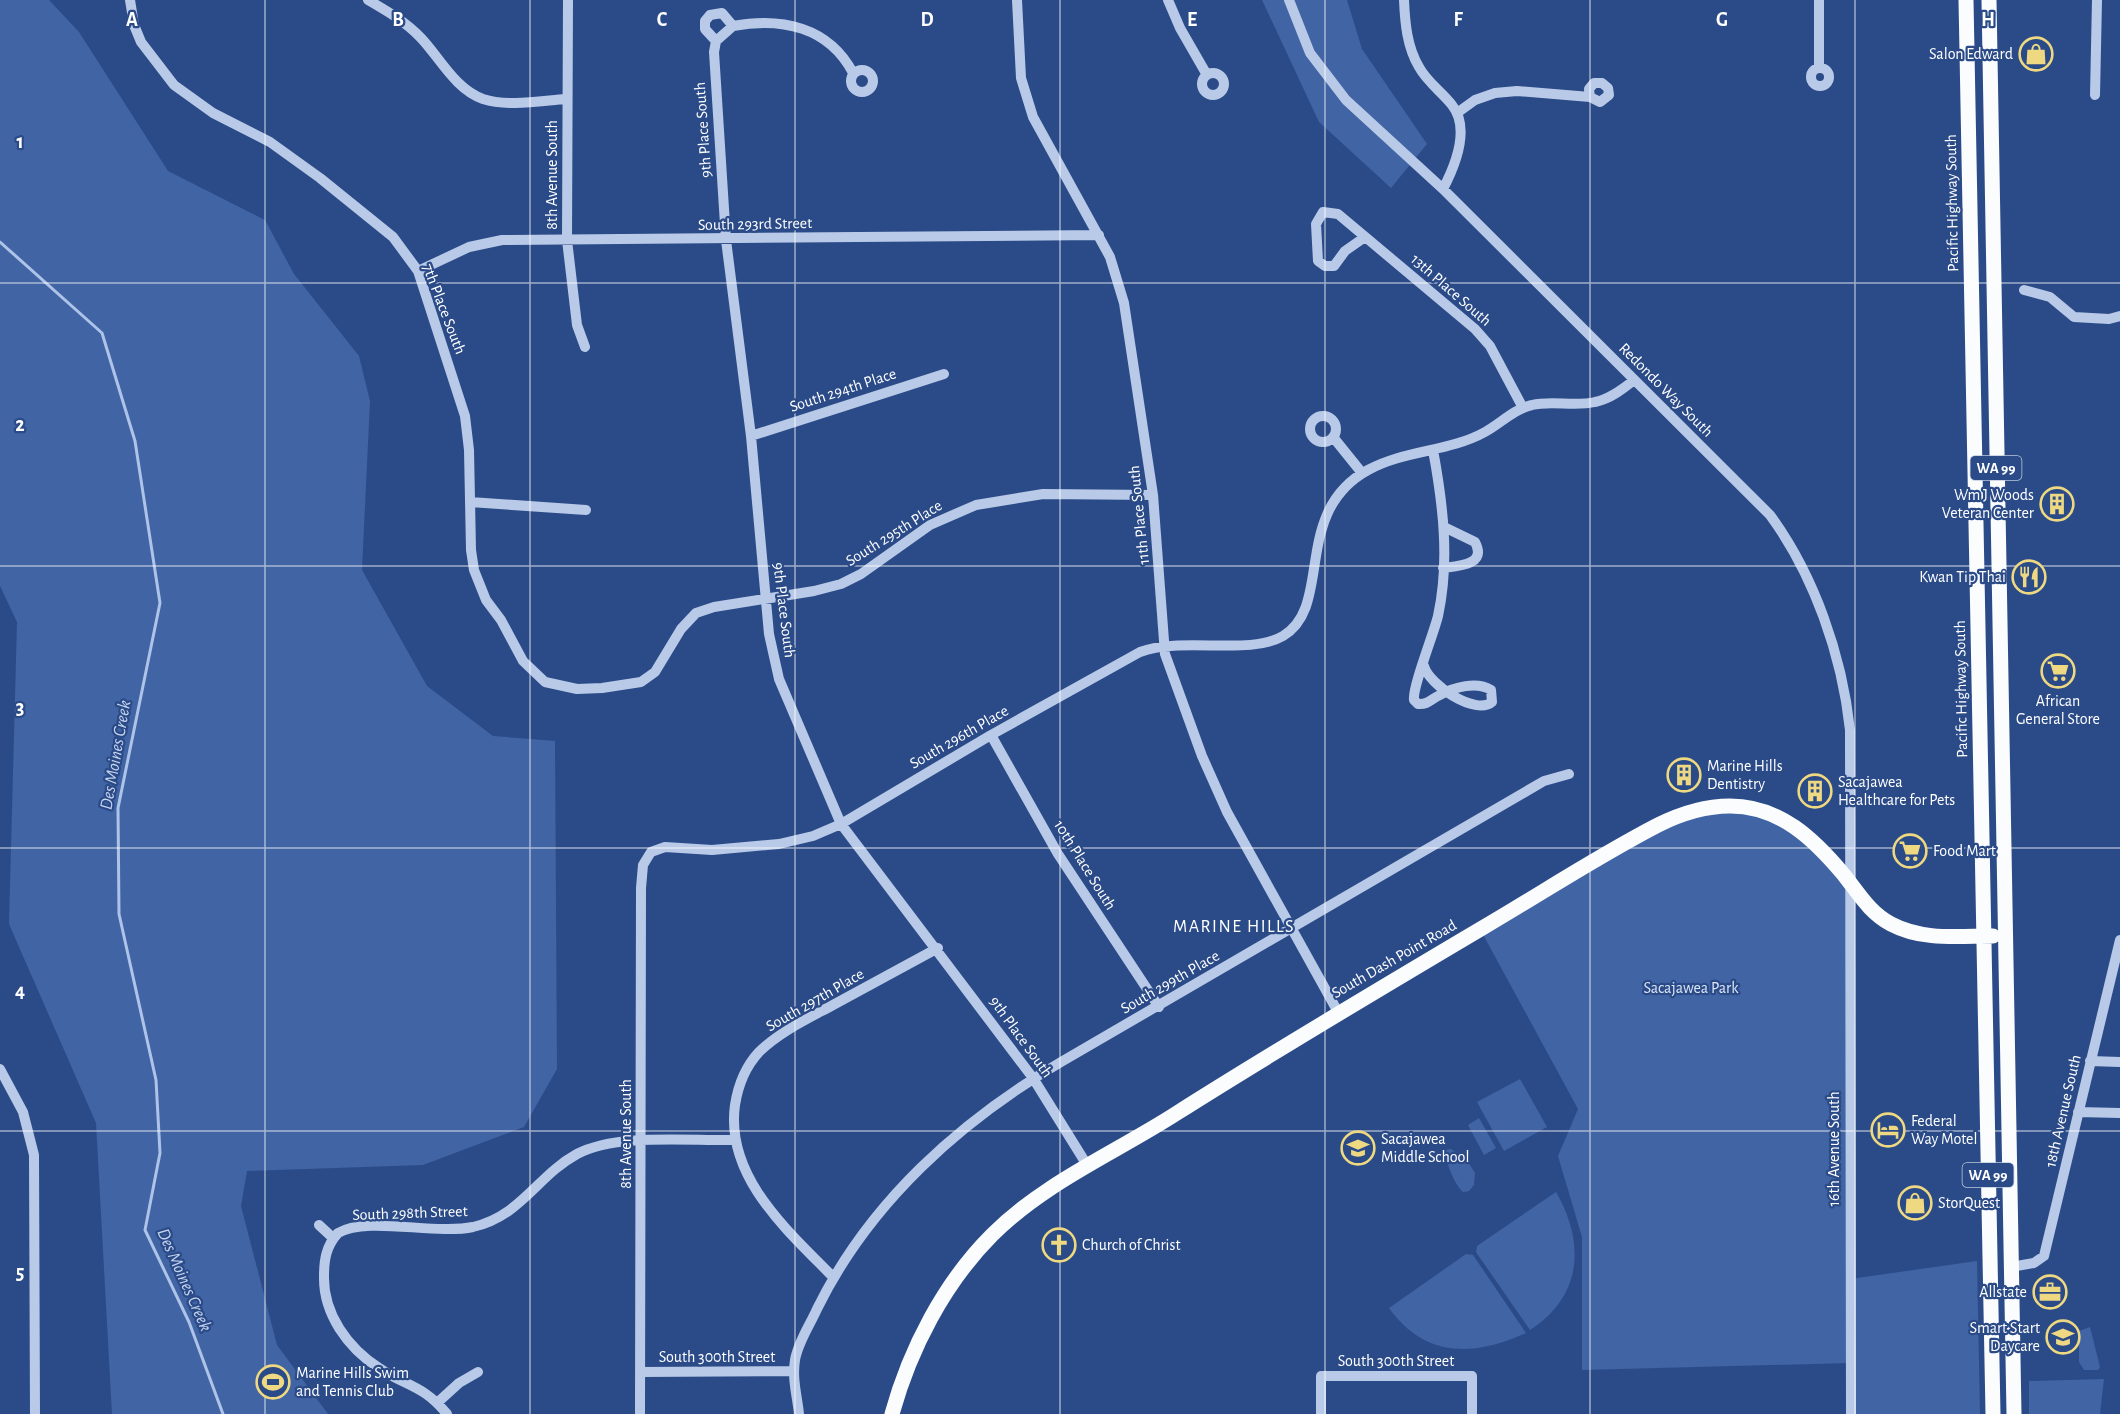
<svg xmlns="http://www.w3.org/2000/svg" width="2120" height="1414" font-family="'Alegreya Sans',sans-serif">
<rect width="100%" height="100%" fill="#2b4b88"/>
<path fill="#4164a4" d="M0 0H49L79 32 168 171 265 220 294 274 359 356 370 401 362 570 427 686 493 736 555 741 557 1069 524 1127 423 1165 247 1171 241 1206 277 1345 328 1414H112L96 1123 9 924 17 622 0 586Z
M1262 0H1347L1362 49 1427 144 1391 188 1319 122Z
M1697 810 1768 811 1845 877 1850 1279 1977 1261 1980 1414H1851L1850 1363 1582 1370V1237L1558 1156 1578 1109 1480 929Z
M1520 1079 1547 1127 1504 1151 1477 1102Z
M1479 1118 1496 1148 1484 1155 1468 1125Z
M1451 1149 1468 1162 1475 1173 1474 1185 1469 1191 1463 1192C1454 1183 1445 1162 1446 1150Z
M1556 1192C1585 1242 1583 1296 1530 1330L1476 1252 1477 1246Z
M1466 1254 1473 1255 1526 1333C1473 1357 1425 1358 1389 1308Z
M2090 1327 2100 1367 2098 1370H2084L2079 1362V1331Z
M2104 1379 2100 1414H2029V1381Z"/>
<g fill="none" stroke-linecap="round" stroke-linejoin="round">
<path stroke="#aec3e8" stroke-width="3" d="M0 242 102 333 135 441 160 603 118 808 119 914 156 1080 160 1153 145 1230 189 1322 223 1414"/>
<path stroke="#b9cae8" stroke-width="10" d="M130 0 134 25 141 42 174 85 213 113 270 142 320 178 393 237 418 271 465 416 469 450 471 550 474 570 486 600 501 620 523 661 545 682 577 689 602 688 641 682 655 672 681 629 696 613 714 607 814 591 841 584 861 574 930 525 976 505 1043 494 1153 495
M368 0C387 11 406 22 421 38 440 58 455 89 483 99 508 107 540 101 566 99
M568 0 567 240 577 325 585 347
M1017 0 1021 78 1033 117 1110 257 1124 303 1153 495 1165 654 1202 756 1227 812 1338 1012
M1168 0 1180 28 1207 75
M1289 0 1310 53 1346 100 1443 189 1770 515C1814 575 1842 655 1850 730L1851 1414
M1404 0C1405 23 1407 47 1419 67 1427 82 1442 92 1452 105 1471 129 1455 166 1443 189
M1819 0V68
M716 41 705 29V21L710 15 722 13 733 26
M1811 77a9 9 0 1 1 18 0a9 9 0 1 1-18 0Z
M851 81a11 11 0 1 1 22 0a11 11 0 1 1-22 0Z
M1202 84a11 11 0 1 1 22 0a11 11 0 1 1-22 0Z
M853 73C829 27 782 17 733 26L716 41 714 52 726 240 751 436 769 634 779 679 841 824 1033 1078 1087 1165
M2095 95 2097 0
M1457 113 1475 100 1495 93 1517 91 1590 97 1600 102 1609 95 1608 88 1602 83H1594L1589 89 1590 97
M1365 237 1345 251 1334 266H1325L1318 261 1316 224 1323 212 1338 214 1475 329 1490 346 1523 408
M418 271 469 247 502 240 1099 235
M2024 290 2050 297 2074 317 2109 319 2120 316
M1310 429a13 13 0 1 1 26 0a13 13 0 1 1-26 0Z
M751 436 944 374
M1333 437 1362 473
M470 502 586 510
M1443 568C1459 566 1487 565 1475 542L1444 527
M1424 666C1429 685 1476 716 1492 702L1491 690C1477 681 1454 687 1440 695 1431 699 1428 705 1418 704L1414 700C1412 688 1434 633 1438 616 1450 561 1443 504 1433 450
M991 735 1058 854 1159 1007
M2090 1061 2120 1062
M0 1069 23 1112 34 1155 35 1414
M2078 1112 2120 1113
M319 1225 333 1238
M2011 1267 2034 1263 2044 1256 2120 940
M833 1277C788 1231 725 1177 735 1105 738 1086 746 1066 759 1052 779 1032 809 1018 833 1005 868 986 903 967 938 948
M641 1372 794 1371
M437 1403 459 1383 478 1372
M447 1414C422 1384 407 1387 379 1368 348 1348 323 1314 324 1276 324 1260 326 1246 338 1233 367 1216 434 1235 473 1227 521 1216 537 1176 577 1154 617 1133 688 1141 735 1140
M640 1414 641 888 643 865 651 852 665 847 712 850 779 844 813 836 841 824 991 735 1140 652C1183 636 1249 656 1283 636 1334 606 1291 512 1368 470 1404 450 1449 452 1485 432 1500 424 1514 409 1532 405 1552 400 1574 407 1595 402 1610 399 1623 389 1634 380
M799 1414C797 1395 792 1379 795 1360 798 1342 810 1325 817 1309 869 1203 960 1121 1061 1062L1544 781 1569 774
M1321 1414V1376H1472V1414"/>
<path stroke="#fafcfe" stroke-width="15" d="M1966 0 1993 1414
M1989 0 2014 1414
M892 1414C910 1349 944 1283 992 1235 1045 1182 1115 1153 1177 1113 1278 1049 1381 988 1484 927 1542 893 1598 856 1658 825 1680 814 1705 806 1730 806 1780 806 1814 839 1844 875 1859 894 1870 913 1891 924 1923 941 1959 936 1993 936"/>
</g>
<path fill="none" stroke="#fff" stroke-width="1.5" stroke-opacity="0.55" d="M265 0V1414M530 0V1414M795 0V1414M1060 0V1414M1325 0V1414M1590 0V1414M1855 0V1414M0 283H2120M0 566H2120M0 848H2120M0 1131H2120"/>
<defs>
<g id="shop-ring" transform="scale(1.725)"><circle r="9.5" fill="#2b4b88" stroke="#eed881" stroke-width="1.5"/><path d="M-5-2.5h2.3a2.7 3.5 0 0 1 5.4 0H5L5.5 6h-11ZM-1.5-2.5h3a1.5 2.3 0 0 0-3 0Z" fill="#eed881"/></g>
<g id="building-ring" transform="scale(1.725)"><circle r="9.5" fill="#2b4b88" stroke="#eed881" stroke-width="1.5"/><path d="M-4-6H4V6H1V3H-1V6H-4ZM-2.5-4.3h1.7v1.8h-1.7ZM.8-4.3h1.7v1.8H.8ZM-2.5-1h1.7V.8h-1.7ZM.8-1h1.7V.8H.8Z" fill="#eed881"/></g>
<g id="restaurant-ring" transform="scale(1.725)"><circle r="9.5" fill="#2b4b88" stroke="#eed881" stroke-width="1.5"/><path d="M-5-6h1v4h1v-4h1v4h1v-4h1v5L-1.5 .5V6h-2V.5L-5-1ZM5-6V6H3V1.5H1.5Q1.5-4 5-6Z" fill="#eed881"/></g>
<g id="supermarket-ring" transform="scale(1.725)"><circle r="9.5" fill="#2b4b88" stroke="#eed881" stroke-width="1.5"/><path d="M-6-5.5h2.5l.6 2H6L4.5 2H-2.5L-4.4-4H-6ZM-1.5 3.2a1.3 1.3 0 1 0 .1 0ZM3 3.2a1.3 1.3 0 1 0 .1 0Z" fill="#eed881"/></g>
<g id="hotel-ring" transform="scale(1.725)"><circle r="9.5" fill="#2b4b88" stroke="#eed881" stroke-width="1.5"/><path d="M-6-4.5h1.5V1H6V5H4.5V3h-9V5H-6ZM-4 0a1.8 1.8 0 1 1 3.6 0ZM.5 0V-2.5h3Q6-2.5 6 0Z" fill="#eed881"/></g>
<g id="school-ring" transform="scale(1.725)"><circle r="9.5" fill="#2b4b88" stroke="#eed881" stroke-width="1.5"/><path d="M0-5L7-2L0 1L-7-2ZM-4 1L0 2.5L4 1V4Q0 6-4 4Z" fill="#eed881"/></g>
<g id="church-ring" transform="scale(1.725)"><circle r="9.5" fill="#2b4b88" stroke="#eed881" stroke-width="1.5"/><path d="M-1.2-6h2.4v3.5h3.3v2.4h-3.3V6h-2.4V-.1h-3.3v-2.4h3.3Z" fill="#eed881"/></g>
<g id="office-ring" transform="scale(1.725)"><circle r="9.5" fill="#2b4b88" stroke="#eed881" stroke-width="1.5"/><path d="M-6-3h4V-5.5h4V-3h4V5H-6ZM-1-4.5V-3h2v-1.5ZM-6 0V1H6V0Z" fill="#eed881"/></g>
<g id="stadium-ring" transform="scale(1.725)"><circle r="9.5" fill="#2b4b88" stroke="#eed881" stroke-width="1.5"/><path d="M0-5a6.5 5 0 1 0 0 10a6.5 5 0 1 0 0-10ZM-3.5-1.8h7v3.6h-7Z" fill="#eed881"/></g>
</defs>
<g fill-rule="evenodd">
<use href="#shop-ring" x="2036" y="54"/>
<use href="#building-ring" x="2057" y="504"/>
<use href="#restaurant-ring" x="2029" y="577"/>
<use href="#supermarket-ring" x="2058" y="671"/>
<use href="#building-ring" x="1684" y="775"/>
<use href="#building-ring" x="1815" y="791"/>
<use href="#supermarket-ring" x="1910" y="851"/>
<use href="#hotel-ring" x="1888" y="1130"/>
<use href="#school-ring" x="1358" y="1148"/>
<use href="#shop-ring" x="1915" y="1203"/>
<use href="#church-ring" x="1059" y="1245"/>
<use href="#office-ring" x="2050" y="1292"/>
<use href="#school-ring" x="2063" y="1337"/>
<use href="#stadium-ring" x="273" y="1382"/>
</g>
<g text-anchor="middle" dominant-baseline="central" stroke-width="4.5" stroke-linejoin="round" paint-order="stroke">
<g fill="#2b4b88" stroke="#bfc9db" stroke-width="1.5">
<rect x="1970.5" y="456" width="51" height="24" rx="4.5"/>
<rect x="1962.5" y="1163" width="51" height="24" rx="4.5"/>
</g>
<g font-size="15" font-weight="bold" fill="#fff">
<text x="1996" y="468">WA 99</text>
<text x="1988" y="1175">WA 99</text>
</g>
<g font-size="16" fill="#fff" stroke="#2b4b88" text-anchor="start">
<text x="2013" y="54" text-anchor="end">Salon Edward</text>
<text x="2034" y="495" text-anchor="end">Wm J Woods<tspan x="2034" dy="18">Veteran Center</tspan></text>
<text x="2006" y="577" text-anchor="end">Kwan Tip Thai</text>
<text x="2058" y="701" text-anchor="middle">African<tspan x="2058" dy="18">General Store</tspan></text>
<text x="1707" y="766">Marine Hills<tspan x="1707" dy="18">Dentistry</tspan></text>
<text x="1838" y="782">Sacajawea<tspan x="1838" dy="18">Healthcare for Pets</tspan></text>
<text x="1933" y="851">Food Mart</text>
<text x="1911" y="1121">Federal<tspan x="1911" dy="18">Way Motel</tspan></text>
<text x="1381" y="1139">Sacajawea<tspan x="1381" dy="18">Middle School</tspan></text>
<text x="1938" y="1203">StorQuest</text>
<text x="1082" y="1245">Church of Christ</text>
<text x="2027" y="1292" text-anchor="end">Allstate</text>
<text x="2040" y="1328" text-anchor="end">Smart Start<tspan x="2040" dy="18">Daycare</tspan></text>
<text x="296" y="1373">Marine Hills Swim<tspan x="296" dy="18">and Tennis Club</tspan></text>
</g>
<g font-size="16" fill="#fff" stroke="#2b4b88">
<text transform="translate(703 130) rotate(-94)">9th Place South</text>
<text transform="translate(552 175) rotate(-90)">8th Avenue South</text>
<text transform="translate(1952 203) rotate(-91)">Pacific Highway South</text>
<text transform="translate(755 224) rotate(-1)">South 293rd Street</text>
<text transform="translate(1451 290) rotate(41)">13th Place South</text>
<text transform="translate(444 309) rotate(69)">7th Place South</text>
<text transform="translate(843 390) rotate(-18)">South 294th Place</text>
<text transform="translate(1666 390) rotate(45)">Redondo Way South</text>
<text transform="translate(1139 515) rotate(-96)">11th Place South</text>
<text transform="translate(894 533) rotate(-32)">South 295th Place</text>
<text transform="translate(784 610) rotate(83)">9th Place South</text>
<text transform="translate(1961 689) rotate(-91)">Pacific Highway South</text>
<text transform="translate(959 737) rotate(-30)">South 296th Place</text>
<text transform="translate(1085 865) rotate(58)">10th Place South</text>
<text transform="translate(1394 959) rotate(-30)">South Dash Point Road</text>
<text transform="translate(1170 982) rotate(-30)">South 299th Place</text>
<text transform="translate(815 1000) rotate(-30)">South 297th Place</text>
<text transform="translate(1021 1037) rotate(54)">9th Place South</text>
<text transform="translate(2063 1111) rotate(-77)">18th Avenue South</text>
<text transform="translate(626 1134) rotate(-90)">8th Avenue South</text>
<text transform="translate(1834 1149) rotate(-90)">16th Avenue South</text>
<text transform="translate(410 1213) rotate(-2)">South 298th Street</text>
<text x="717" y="1357">South 300th Street</text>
<text x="1396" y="1361">South 300th Street</text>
</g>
<g font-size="16" fill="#dce6f7" stroke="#2b4b88">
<text x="1691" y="988">Sacajawea Park</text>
</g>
<g font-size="18" font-style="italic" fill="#c5d4ef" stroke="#2b4b88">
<text transform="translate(116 755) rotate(-80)">Des Moines Creek</text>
<text transform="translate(184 1280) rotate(66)">Des Moines Creek</text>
</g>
<g font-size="18" letter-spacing="1.5" fill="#fff" stroke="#2b4b88">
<text x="1234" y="927">MARINE HILLS</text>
</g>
</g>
<g font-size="20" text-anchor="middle" font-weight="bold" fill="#fff" stroke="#2b4b88" stroke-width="4.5" stroke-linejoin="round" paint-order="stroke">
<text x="132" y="26">A</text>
<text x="398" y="26">B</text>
<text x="662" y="26">C</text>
<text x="927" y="26">D</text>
<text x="1192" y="26">E</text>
<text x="1458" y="26">F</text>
<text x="1722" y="26">G</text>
<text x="1988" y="26">H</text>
<text x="20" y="148">1</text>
<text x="20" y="431">2</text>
<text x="20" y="714">3</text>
<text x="20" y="997">4</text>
<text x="20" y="1279">5</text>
</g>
</svg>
